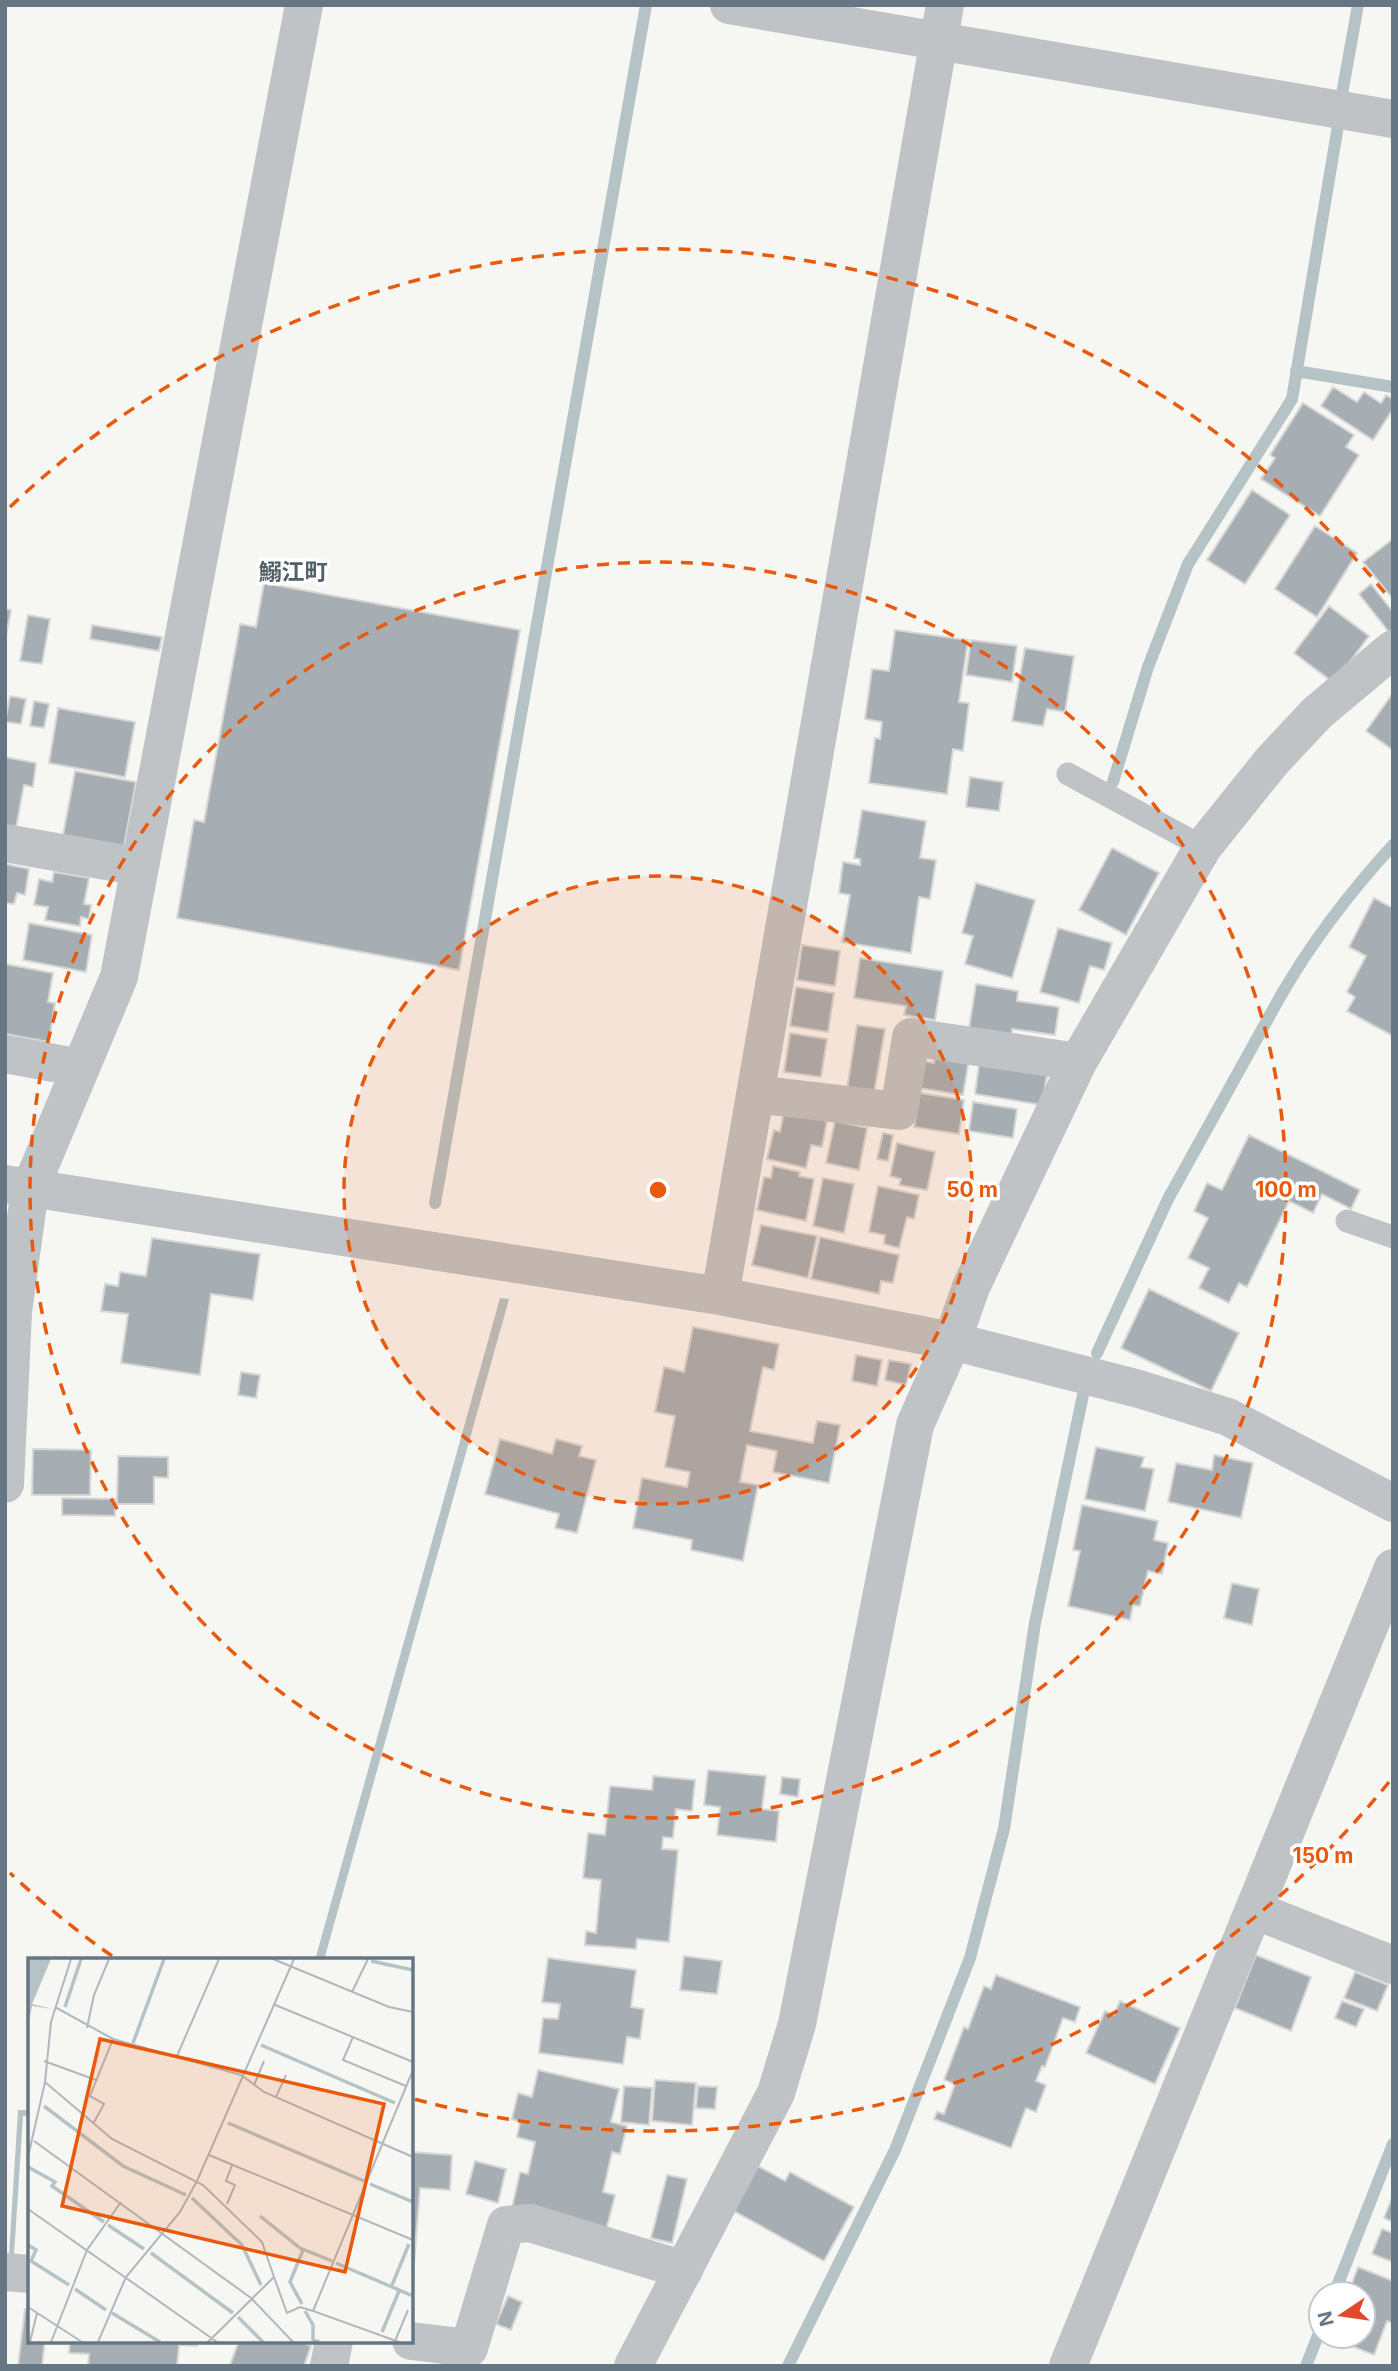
<svg xmlns="http://www.w3.org/2000/svg" width="1398" height="2371" font-family="Inter,'Noto Sans JP',sans-serif">
<rect width="100%" height="100%" fill="#f6f6f3"/>
<path fill="#b6c3c6" d="M500 1298 509 1299 324 1960H315Z
M18 2110H30V2116H23L14 2255H9Z"/>
<g fill="none" stroke-linecap="round" stroke-linejoin="round">
<path stroke="#b6c3c6" stroke-width="12" d="M1342 94 1358 5
M1296 371 1393 387
M1113 782 1148 667 1188 564 1292 399 1338 126
M435 1203 646 5
M1097 1353 1168 1199 1280 997C1311 943 1351 891 1393 845
M1334 2294 1393 2144
M788 2366 895 2150 970 1958 1004 1829 1035 1623 1083 1395
M1306 2366 1321 2328"/>
</g>
<path fill="#a6aeb4" stroke="#d7d7d5" stroke-width="2" d="M1333 387 1357 402 1364 392 1381 403 1386 395 1393 399V409L1373 440 1321 406Z
M1303 403 1354 435 1346 447 1359 455 1320 516 1261 479 1275 458 1270 455Z
M1252 490 1290 515 1245 584 1207 560Z
M1315 526 1357 553 1317 617 1275 589Z
M1393 539V599L1363 562Z
M264 583 520 630 459 970 177 918 194 820 204 822 240 624 256 627Z
M1371 584 1393 612 1392 636 1359 594Z
M1329 606 1369 636 1334 683 1294 653Z
M5 609 11 610 6 636H5Z
M28 615 50 619 42 664 20 661Z
M92 625 162 637 159 651 90 639Z
M895 630 968 640 959 702 969 703 963 751 953 749 947 794 869 783 875 738 880 739 882 722 865 719 872 669 889 671Z
M971 640 1017 646 1012 682 966 675Z
M1025 648 1074 656 1065 712 1047 709 1043 726 1012 721Z
M1393 693V750L1366 731Z
M10 696 26 699 21 724 5 722Z
M34 701 49 704 44 728 30 726Z
M58 708 135 722 125 777 49 763Z
M5 757 36 763 33 787 24 785 16 828 5 826Z
M75 771 136 782 124 846 63 835Z
M970 777 1003 782 999 811 966 807Z
M862 810 926 821 920 858 936 860 930 899 919 897 911 953 842 942 850 895 839 893 843 862 860 865V859L854 858Z
M1112 848 1159 873 1126 935 1079 910Z
M5 864 29 869 25 895 17 893 14 904 5 903Z
M54 872 89 878 84 904 91 905 89 919 81 917 80 926 45 920 48 907 34 905 39 879 52 882Z
M976 883 1035 900 1012 978 965 964 973 936 962 933Z
M1374 898 1393 908V1036L1347 1011 1355 997 1347 992 1366 956 1349 947Z
M29 923 92 935 86 972 23 960Z
M1058 928 1112 943 1104 970 1090 966 1079 1003 1040 992Z
M802 945 840 951 835 986 797 980Z
M860 958 943 971 935 1020 904 1015 906 1006 854 998Z
M5 964 53 973 48 1002 55 1003 49 1042 5 1034Z
M976 984 1018 991 1017 1001 1059 1007 1055 1035 1012 1029V1034L969 1028Z
M796 987 834 993 828 1032 790 1026Z
M857 1025 885 1029 874 1093 847 1089Z
M790 1033 827 1039 821 1077 784 1072Z
M935 1054 969 1059 963 1095 920 1088 924 1061 934 1063Z
M979 1064 1047 1075 1042 1105 975 1094Z
M920 1093 964 1100 959 1134 914 1127Z
M973 1102 1017 1109 1013 1138 969 1131Z
M784 1111 827 1121 822 1147 811 1145 806 1168 767 1159 774 1130 780 1132Z
M835 1121 867 1128 859 1170 826 1163Z
M883 1133 893 1135 888 1161 877 1159Z
M1249 1135 1360 1190 1351 1209 1322 1194 1313 1213 1289 1201 1247 1287 1239 1283 1229 1303 1199 1288 1209 1268 1188 1258 1208 1218 1194 1211 1207 1183 1222 1190Z
M897 1143 935 1152 927 1190 899 1185 901 1179 890 1176Z
M773 1166 800 1172 799 1176 814 1179 806 1221 757 1210 764 1177 771 1178Z
M823 1178 854 1184 844 1233 813 1226Z
M878 1186 919 1195 914 1219 907 1217 899 1248 884 1244 885 1235 869 1232Z
M761 1225 817 1236 808 1278 752 1265Z
M820 1237 899 1255 893 1283 881 1281 879 1294 811 1279Z
M152 1238 260 1254 253 1300 211 1294 200 1375 121 1363 128 1314 101 1311 105 1284 118 1286 120 1272 146 1276Z
M1149 1289 1239 1333 1211 1391 1121 1348Z
M693 1327 779 1344 774 1370 763 1367 750 1431 813 1443 817 1421 840 1425 829 1483 773 1472 777 1451 747 1445 740 1482 758 1485 743 1561 691 1550 692 1540 633 1528 642 1478 687 1487 690 1472 665 1467 675 1416 655 1412 664 1367 684 1372Z
M856 1355 882 1360 877 1386 852 1381Z
M889 1360 911 1364 906 1385 885 1380Z
M241 1372 260 1375 256 1398 238 1395Z
M500 1439 552 1454 556 1439 582 1446 579 1456 596 1460 577 1533 555 1528 559 1514 485 1494Z
M1096 1447 1144 1457 1141 1467 1154 1469 1145 1511 1085 1499Z
M33 1449 91 1450 90 1495H32Z
M1214 1455 1253 1463 1241 1518 1168 1502 1176 1463 1212 1470Z
M118 1456 168 1457V1478L154 1477V1504H117Z
M62 1498 115 1499V1516L62 1515Z
M1082 1505 1158 1521 1154 1540 1168 1543 1162 1574 1148 1571 1140 1606 1133 1605 1130 1620 1068 1606 1080 1551 1073 1550Z
M1232 1583 1259 1589 1252 1625 1224 1618Z
M708 1770 766 1776 762 1809 779 1811 776 1842 717 1835 720 1807 704 1805Z
M653 1776 695 1780 692 1811 676 1809 673 1838 663 1837 662 1849 678 1850 669 1942 637 1939 636 1949 585 1945 586 1931 596 1933 601 1880 583 1878 588 1833 605 1835 610 1786 652 1790Z
M782 1777 800 1779 798 1797 780 1794Z
M1256 1955 1311 1977 1291 2031 1235 2008Z
M684 1956 722 1961 717 1994 680 1990Z
M548 1958 636 1970 631 2007 644 2009 640 2039 627 2037 623 2064 539 2053 543 2018 558 2019 560 2004 542 2002Z
M1355 1972 1388 1985 1377 2011 1344 1998Z
M996 1975 1080 2007 1075 2022 1063 2018 1045 2067 1042 2066 1036 2081 1046 2085 1036 2112 1026 2108 1011 2148 934 2119 937 2112 944 2114 955 2084 944 2080 964 2027 968 2029 984 1986 991 1989Z
M1120 2001 1180 2028 1155 2084 1086 2053 1105 2011 1114 2015Z
M1342 2001 1364 2009 1356 2027 1335 2018Z
M538 2070 619 2089 611 2122 627 2126 620 2154 612 2152 603 2192 615 2195 606 2231 512 2208 520 2172 528 2174 535 2142 517 2137 520 2122 512 2119 518 2093 532 2097Z
M655 2080 696 2083 692 2125 652 2121Z
M624 2086 652 2088 649 2125 621 2122Z
M698 2086 717 2087 715 2109 696 2108Z
M411 2152 452 2155 450 2190 420 2188 412 2289Z
M475 2161 506 2169 498 2203 466 2194Z
M758 2166 785 2181 790 2172 854 2207 824 2261 734 2211Z
M667 2175 687 2179 672 2243 651 2238Z
M1393 2195V2222L1384 2218Z
M1382 2229 1393 2233V2262L1372 2254Z
M1358 2267 1393 2281V2323L1387 2321 1374 2355 1331 2338 1363 2336V2294H1348Z
M508 2296 522 2302 511 2330 496 2324Z
M25 2309H30V2341H45L42 2366H18Z
M70 2341H197V2346L179 2345 177 2366H88L89 2354 69 2353Z
M239 2341H298L311 2346 304 2366H234L230 2365Z"/>
<g fill="none" stroke-linecap="round" stroke-linejoin="round">
<path stroke="#bfc3c6" stroke-width="23" d="M1068 774 1203 847
M1347 1221 1393 1237"/>
<path stroke="#bfc3c6" stroke-width="38" d="M729 5 1393 119
M5 843 140 867
M5 1054 81 1068
M755 1094 899 1111 911 1037 1078 1062
M5 1184 720 1296 952 1341 1139 1389 1228 1417 1393 1503
M720 1296 945 5
M5 1484 13 1312 30 1189 119 977 304 5
M1254 1910 1393 1965
M5 2272 30 2274
M411 2341 469 2348 506 2225 530 2223 684 2270
M329 2366 334 2341
M633 2366 776 2093 797 2024 915 1425 952 1341 971 1287 1078 1062 1203 847 1272 761 1317 713 1393 649
M1068 2366 1393 1568"/>
</g>
<circle cx="658" cy="1190" r="314" fill="#e8590c" fill-opacity=".12"/>
<g fill="none" stroke="#e8590c" stroke-width="3.5" stroke-dasharray="12 9">
<circle cx="658" cy="1190" r="314"/>
<circle cx="658" cy="1190" r="628"/>
<path d="M1389 1782A941 941 0 0 1 414 2099M112 1956A941 941 0 0 1 10 1873M10 507A941 941 0 0 1 1389 598"/>
</g>
<g text-anchor="middle" dominant-baseline="central" stroke-width="7" stroke-linejoin="round" paint-order="stroke">
<g font-size="23" font-weight="bold" fill="#536068" stroke="#fff">
<text x="293" y="572">鰯江町</text>
</g>
</g>
<g transform="translate(28 1958)">
<rect width="385" height="385" fill="#f6f6f3"/>
<path d="M0 1H23L4 46 25 51 4 48 0 68Z" fill="#b6c3c6"/>
<path fill="none" stroke="#b6c3c6" stroke-width="3.5" d="M343 3 385 12M37 49 53 1M105 85 136 1M233 87 367 145M16 148 95 208 158 237M200 165 336 223M0 209 27 224 24 228 76 264M342 226 385 244M164 240 214 287 233 327M232 258 272 290 304 303M80 267 116 291M0 287 8 292 3 303 41 327M123 295 205 355M308 305 385 338M364 327 381 286M47 331 78 352M274 346 262 324 275 292M277 353 285 367V382L291 384M84 355 132 384M210 359 235 384M354 374 371 333"/>
<path fill="none" stroke="#afb8bc" stroke-width="2" d="M245 1 361 49 385 54M324 34 340 1M245 46 385 104M27 49 85 81 213 117 236 134 385 199M59 70 66 37 81 1M325 79 315 102 378 128M149 98 191 1M16 103 68 122M17 124 84 181 175 227 234 284 246 319 180 384M226 127 236 103M248 139 258 117M65 166 76 146 62 138 85 81M6 183 223 340 265 384M181 197 385 282M0 199 17 124 23 64 43 1M199 246 207 227 198 223 204 207M0 251 189 384M246 319 259 355 272 349 285 353M0 349 54 384M367 383 380 352M2 384 9 355M23 384 59 292 93 244M70 384 98 319 152 254 169 223 266 1M371 384 285 353 385 112"/>
<path fill="#e8590c" fill-opacity="0.15" stroke="#e8590c" stroke-width="3.5" d="M72 81 356 146 317 314 34 248Z"/>
<rect width="385" height="385" fill="none" stroke="#667783" stroke-width="3.5"/>
</g>
<circle cx="658" cy="1190" r="10" fill="#e8590c" stroke="#fff" stroke-width="3.5"/>
<g font-size="21" text-anchor="middle" font-weight="bold" fill="#e8590c" stroke="#fff" stroke-width="7" stroke-linejoin="round" paint-order="stroke">
<text x="972" y="1197">50 m</text>
<text x="1286" y="1197">100 m</text>
<text x="1323" y="1863">150 m</text>
</g>
<rect width="1398" height="2371" fill="none" stroke="#667783" stroke-width="14"/>
<g transform="translate(1342 2315) rotate(257)"><circle r="33" fill="#ffffff" stroke="#c2c9cd" stroke-width="2"/>
<path d="M0-5L12 26L0 18L-12 26Z" fill="#de4a2b"/>
<text y="-10" font-size="19" font-weight="bold" text-anchor="middle" fill="#667783">N</text>
</g>
</svg>
